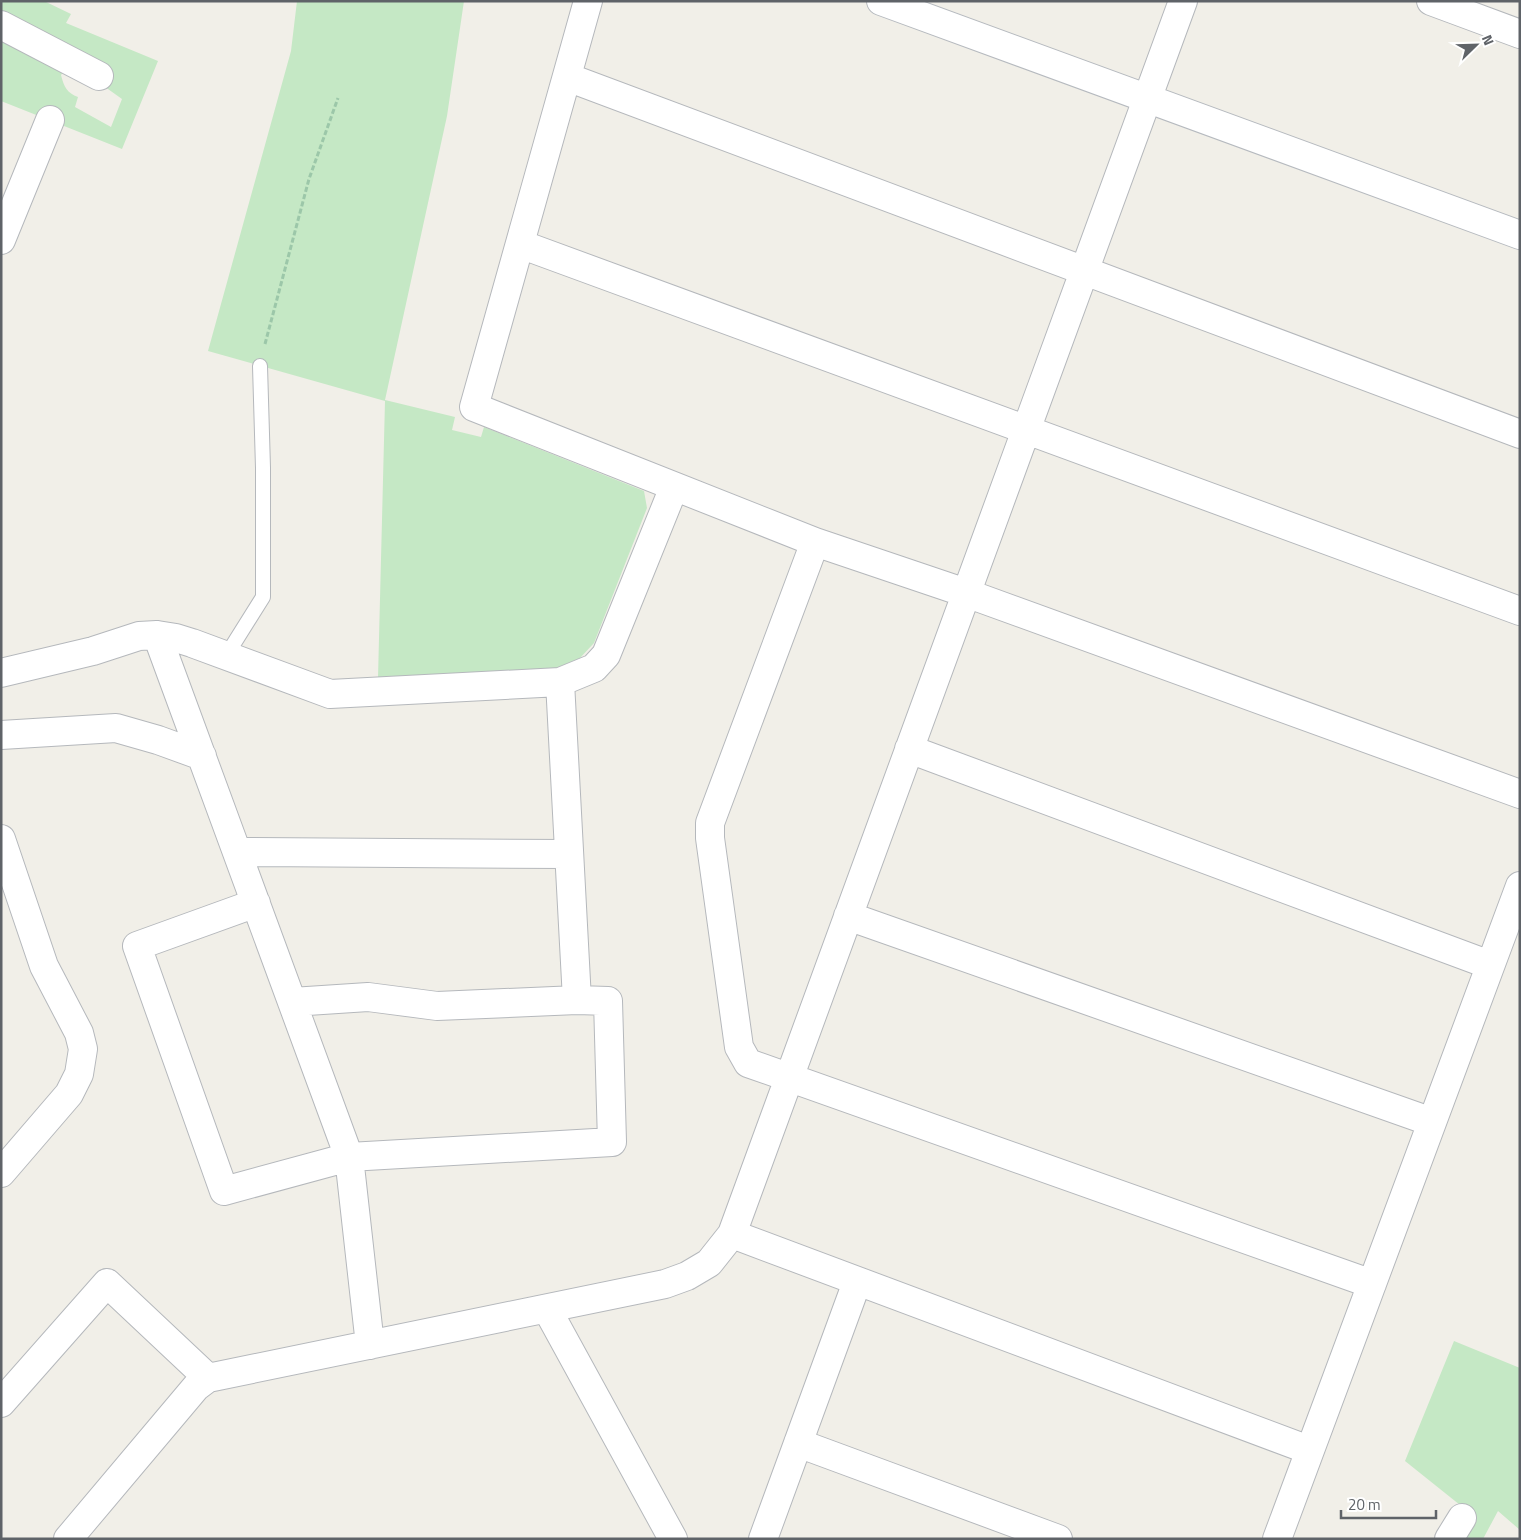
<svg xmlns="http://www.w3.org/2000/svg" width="1521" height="1540" font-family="'Titillium Web',sans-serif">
<rect width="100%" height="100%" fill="#f1efe8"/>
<path fill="#c5e8c5" d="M1 1H44L71 14 66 23 158 61 122 149 1 101V38L67 67 61 75C64 87 67 93 78 97L75 107 111 127 122 99 1 13Z
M297 1H464L447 116 385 400 455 417 452 430 481 437 484 427 644 491 647 508 594 643 580 658 554 669 378 678 385 401 208 351 291 51Z
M1454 1341 1520 1368V1530L1498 1511 1483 1539H1462L1475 1517 1405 1461Z"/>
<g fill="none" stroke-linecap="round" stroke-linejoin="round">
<g stroke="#b5b8bc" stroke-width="16">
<path id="lane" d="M226 656 263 597V468L260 366"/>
</g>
<g stroke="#b5b8bc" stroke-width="30">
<path id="street" d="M588 1 474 407 815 542 966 593 1520 794
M1431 1 1520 34
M1 25 99 76
M567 77 1520 434
M1 240 50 120
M520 244 1520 611
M815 542 710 823V838L739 1047 748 1063 1372 1284
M157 635 349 1157 370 1345
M1 673 93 651 139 636 157 635 176 638 192 643 330 694 560 682 594 668 606 655 674 487
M560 682 577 1000
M1 735 116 728 158 740 202 756
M909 749 1490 965
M1 839 44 966 79 1033 83 1049 79 1074 69 1094 1 1173
M237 852 569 854
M256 903 137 946 224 1191 349 1157 612 1142 608 1001 577 1000 437 1006 368 997 292 1002
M848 916 1432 1122
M732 1234 1309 1450
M547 1309 673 1539
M1 1403 107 1283 208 1378
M798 1443 1058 1539
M68 1539 196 1387 208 1378 665 1284 687 1276 709 1263 732 1234 1183 1
M763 1539 857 1282
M1277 1539 1520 886
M1449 1539 1462 1518"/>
</g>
<g stroke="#b6babf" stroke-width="30">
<path id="secondary" d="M881 1 1520 235"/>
</g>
<path stroke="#9cc7a9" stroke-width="3" stroke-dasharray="5 2.5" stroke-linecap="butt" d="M265 344 309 179 338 98"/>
<use href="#lane" stroke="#fff" stroke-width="14"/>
<use href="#street" stroke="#fff" stroke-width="28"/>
<use href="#secondary" stroke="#fff" stroke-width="28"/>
</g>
<rect width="1521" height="1540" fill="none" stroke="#5f6368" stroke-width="5"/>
<g transform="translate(1476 45) rotate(67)" stroke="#ffffff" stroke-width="4" paint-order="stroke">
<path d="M0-4L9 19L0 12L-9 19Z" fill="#5f6368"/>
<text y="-8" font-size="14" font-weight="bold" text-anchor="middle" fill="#5f6368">N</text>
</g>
<path d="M1341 1510v8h95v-8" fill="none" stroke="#5f6368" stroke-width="2.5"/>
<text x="1348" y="1510" font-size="15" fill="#5f6368" stroke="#ffffff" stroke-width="4" paint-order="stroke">20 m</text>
</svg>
